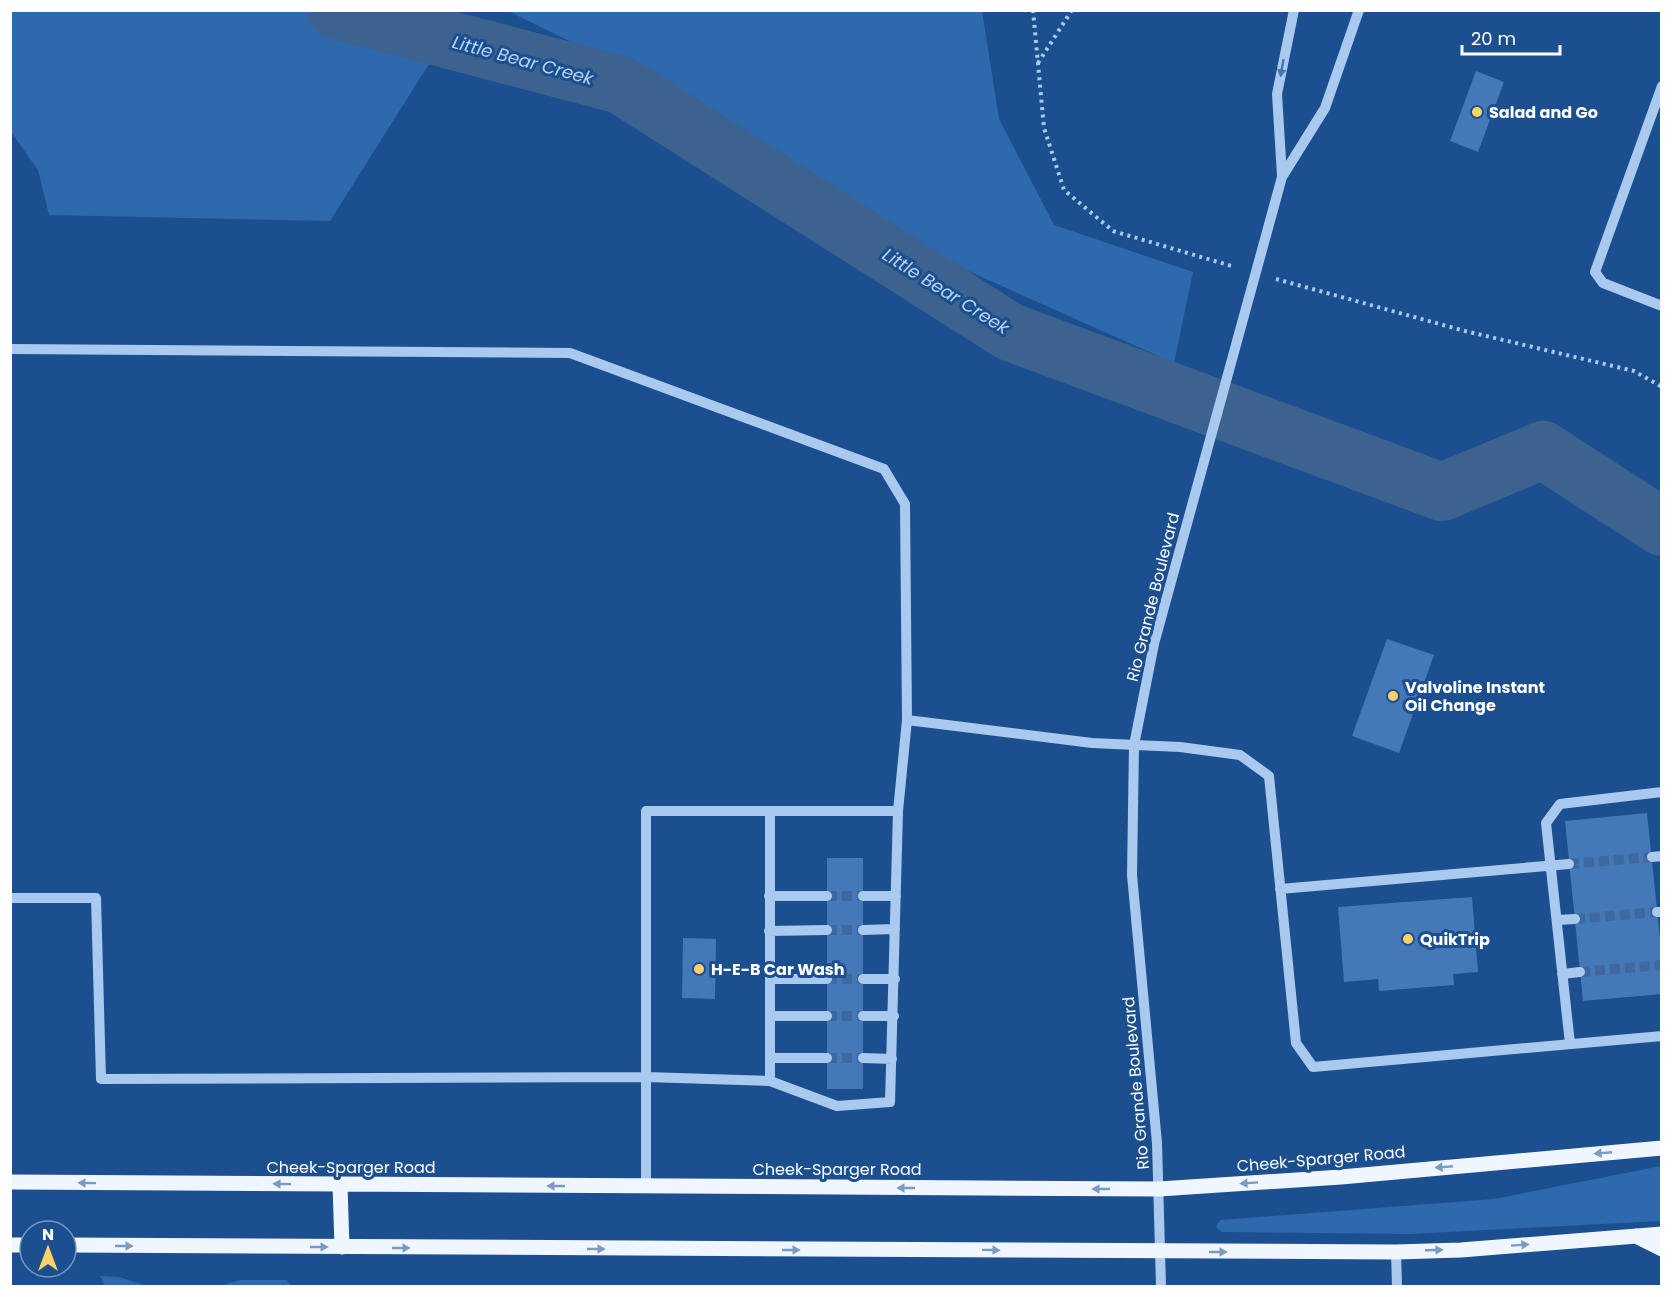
<svg xmlns="http://www.w3.org/2000/svg" width="1672" height="1297" font-family="Poppins,sans-serif">
<rect width="100%" height="100%" fill="#1b4f8f"/>
<path fill="#2e69ad" d="M10 11 11 10 457 11 429 64 330 221 49 215 38 170 11 132Z
M508 11H982L999 119 1054 225 1193 272 1174 363 948 262 655 83Z
M1661 1166V1221L1409 1234 1222 1232 1216 1227 1220 1220 1494 1199Z
M100 1276 119 1277 147 1286H105Z
M240 1280H286L292 1286H219Z"/>
<g fill="none" stroke-linecap="round" stroke-linejoin="round">
<path stroke="#3c6290" stroke-width="58" d="M336 10 621 85 1010 332 1442 492 1543 450 1662 527"/>
</g>
<path fill="#4478b7" d="M1476 71 1504 82 1478 152 1450 141Z
M1387 639 1434 655 1399 753 1352 736Z
M1647 813 1662 958V994L1583 1001 1565 821Z
M827 858H863V1089H827Z
M1472 897 1478 972 1453 974 1454 985 1379 991 1378 979 1344 982 1338 907Z
M683 938 716 939 715 999 682 998Z"/>
<g fill="none" stroke-linecap="round" stroke-linejoin="round">
<path stroke="#3d69a0" stroke-width="10" stroke-dasharray="10 5" stroke-linecap="butt" d="M1569 864 1652 857
M827 896H863
M1575 919 1657 912
M827 930H863
M1580 972 1662 965
M827 979H863
M827 1016H863
M827 1058H863"/>
<path stroke="#a9c9ee" stroke-width="4" stroke-dasharray="3 4.5" stroke-linecap="butt" d="M1033 10 1044 128 1064 190 1113 231 1235 267
M1038 63 1072 10
M1276 279 1465 331 1634 371 1662 387"/>
<path stroke="#a9c9ee" stroke-width="10" d="M1662 86 1595 272 1603 283 1662 306
M1282 176 1277 94 1294 10
M10 349 570 353 884 469 905 504 907 720 898 811 890 1102 837 1106 770 1081 646 1077 101 1079 96 898H10
M907 720 1092 743 1180 747 1240 755 1269 776 1296 1043 1313 1067 1662 1036
M1652 857 1662 856
M1280 889 1569 864
M769 896H827
M863 896H896
M1657 912H1662
M1557 920 1575 919
M863 930 895 929
M769 931 827 930
M1562 974 1580 972
M770 979H827
M863 979H895
M770 1016H827
M863 1016H894
M1570 1044 1546 823 1560 804 1662 792
M770 1058H827
M863 1058 892 1059
M770 1081V811
M646 1186V811H898
M1396 1252 1397 1286
M1161 1286 1157 1143 1132 875 1134 745 1154 644 1282 177 1325 108 1359 10"/>
<path stroke="#f0f6ff" stroke-width="15" d="M10 1182 1159 1189 1341 1177 1662 1148
M340 1185 342 1247
M1636 1236 1662 1249
M10 1245H30
M66 1245 1396 1252 1461 1250 1662 1234"/>
</g>
<defs><path id="oneway-solid" d="M-6-.8H1V-3.2L6.5 0L1 3.2V.8H-6Z" transform="scale(1.5)"/></defs>
<use fill="#4674ac" href="#oneway-solid" transform="translate(1282 68) rotate(100)"/>
<g fill="#7b9ac1">
<use href="#oneway-solid" transform="translate(1603 1153) rotate(175)"/>
<use href="#oneway-solid" transform="translate(1444 1167) rotate(175)"/>
<use href="#oneway-solid" transform="translate(87 1183) rotate(-179)"/>
<use href="#oneway-solid" transform="translate(1249 1183) rotate(176)"/>
<use href="#oneway-solid" transform="translate(282 1184) rotate(-179)"/>
<use href="#oneway-solid" transform="translate(556 1186) rotate(-180)"/>
<use href="#oneway-solid" transform="translate(906 1188) rotate(-180)"/>
<use href="#oneway-solid" transform="translate(1101 1189) rotate(-180)"/>
<use href="#oneway-solid" transform="translate(1520 1245) rotate(-4)"/>
<use href="#oneway-solid" transform="translate(124 1246)"/>
<use href="#oneway-solid" transform="translate(319 1247)"/>
<use href="#oneway-solid" transform="translate(401 1248)"/>
<use href="#oneway-solid" transform="translate(596 1249)"/>
<use href="#oneway-solid" transform="translate(791 1250)"/>
<use href="#oneway-solid" transform="translate(991 1250) rotate(1)"/>
<use href="#oneway-solid" transform="translate(1434 1250) rotate(-2)"/>
<use href="#oneway-solid" transform="translate(1218 1252)"/>
</g>
<g fill="#ffd166" stroke="#1b4f8f" stroke-width="2">
<circle cx="1477" cy="112" r="6"/>
<circle cx="1393" cy="696" r="6"/>
<circle cx="1408" cy="939" r="6"/>
<circle cx="699" cy="969" r="6"/>
</g>
<g text-anchor="middle" dominant-baseline="central" stroke-width="6" stroke-linejoin="round" paint-order="stroke">
<g font-size="16" font-weight="bold" fill="#fff" stroke="#1b4f8f" text-anchor="start">
<text x="1489" y="112">Salad and Go</text>
<text x="1405" y="687">Valvoline Instant<tspan x="1405" dy="18">Oil Change</tspan></text>
<text x="1420" y="939">QuikTrip</text>
<text x="711" y="969">H-E-B Car Wash</text>
</g>
<g font-size="16" fill="#fff" stroke="#1b4f8f">
<text transform="translate(1153 597) rotate(-76)">Rio Grande Boulevard</text>
<text transform="translate(1136 1083) rotate(-95)">Rio Grande Boulevard</text>
<text transform="translate(1321 1159) rotate(-5)">Cheek-Sparger Road</text>
<text x="351" y="1167">Cheek-Sparger Road</text>
<text x="837" y="1169">Cheek-Sparger Road</text>
</g>
<g font-size="18" font-style="italic" fill="#b5d3f5" stroke="#1b4f8f">
<text transform="translate(523 60) rotate(15)">Little Bear Creek</text>
<text transform="translate(946 291) rotate(32)">Little Bear Creek</text>
</g>
</g>
<rect width="1672" height="1297" fill="none" stroke="#ffffff" stroke-width="24"/>
<g transform="translate(48 1249)"><circle r="28" fill="#1b4f8f" stroke="#7695bc" stroke-width="1.5"/>
<path d="M0-4.5L10 22L0 15L-10 22Z" fill="#ffd166"/>
<text y="-9" font-size="16" font-weight="bold" text-anchor="middle" fill="#ffffff">N</text>
</g>
<path d="M1462 45v9h98v-9" fill="none" stroke="#ffffff" stroke-width="3"/>
<text x="1471" y="45" font-size="18" fill="#ffffff" stroke="#1b4f8f" stroke-width="4.5" paint-order="stroke">20 m</text>
</svg>
